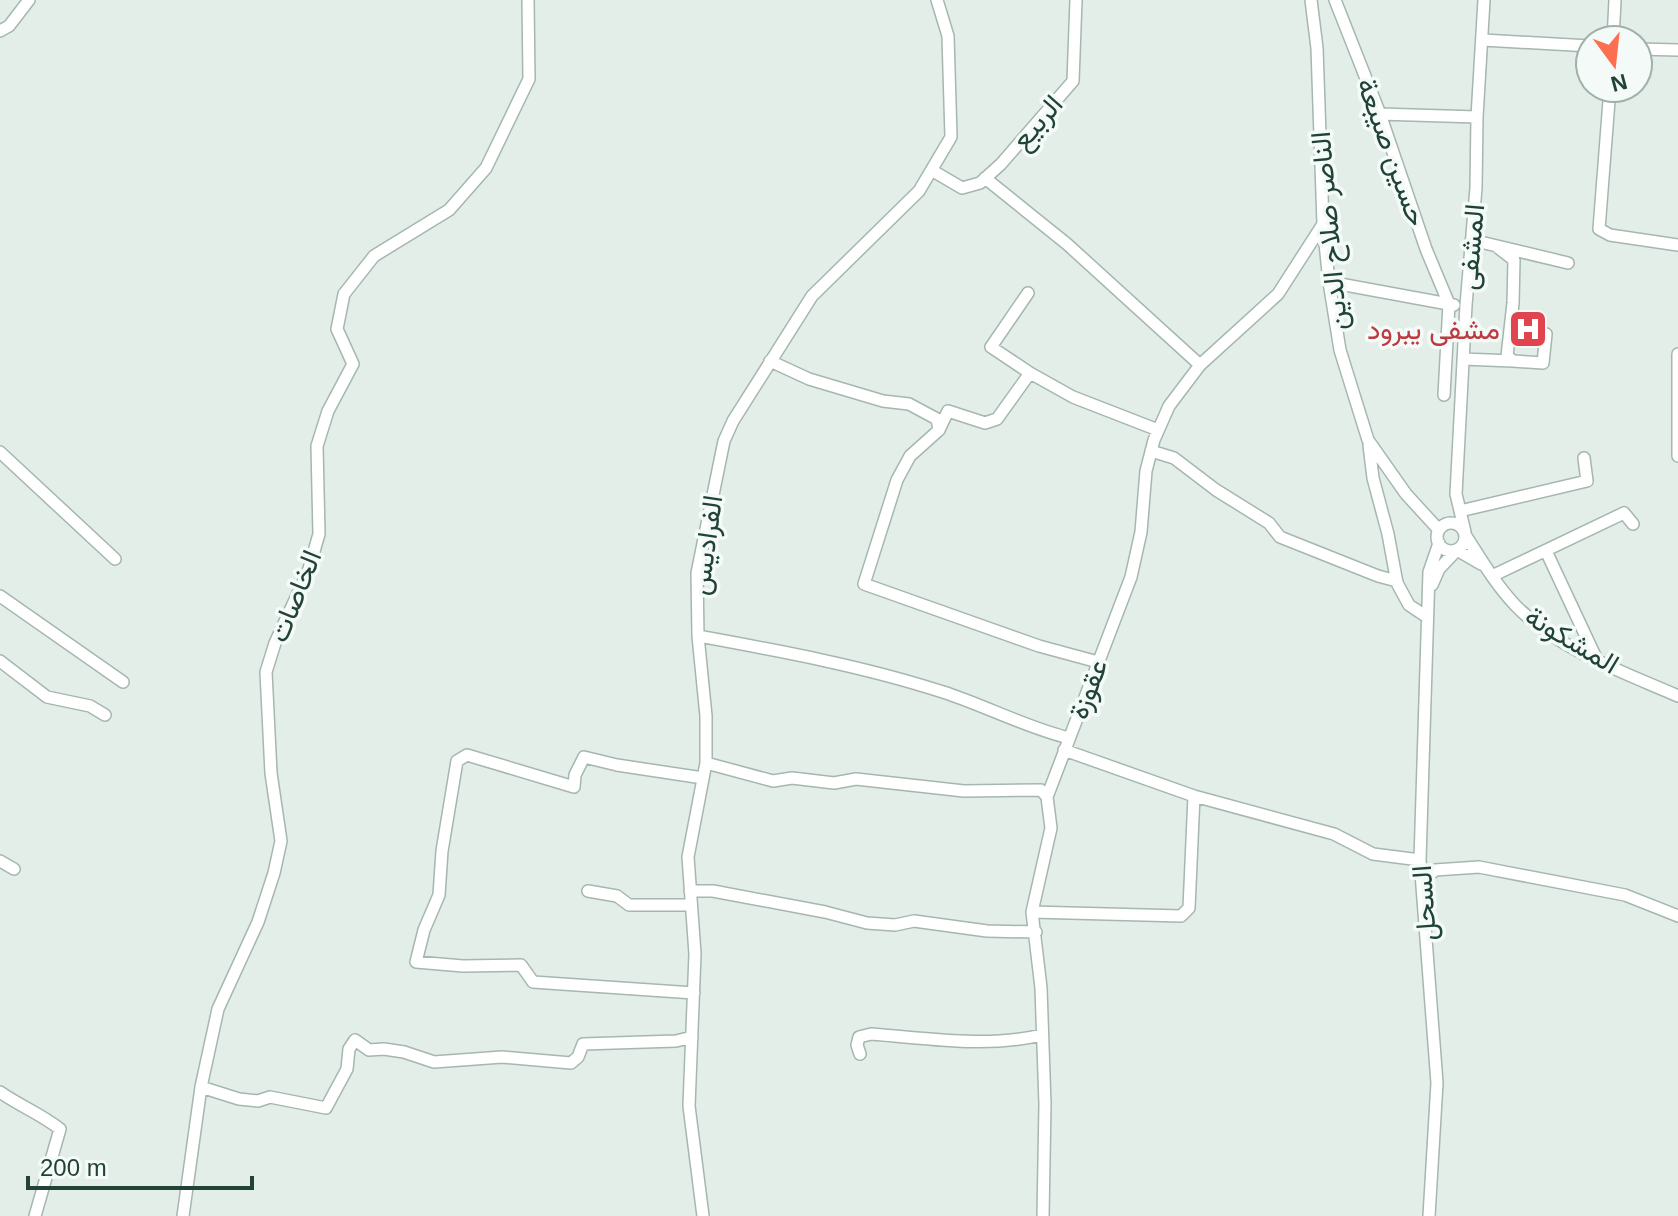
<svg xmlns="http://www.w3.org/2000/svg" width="1678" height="1216" font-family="Arial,Vazirmatn,sans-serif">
<rect width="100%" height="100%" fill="#e3eee8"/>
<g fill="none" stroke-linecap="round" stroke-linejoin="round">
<g stroke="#a5b7af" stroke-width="14">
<path id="minor" d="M1311 0 1317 48 1323 224 1329 282 1340 350 1368 440 1406 494 1439 530
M1335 0 1380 114 1426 249 1449 304 1444 395
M0 31 9 26 29 0
M1483 40 1590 46
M1613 40 1615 0
M1638 49 1678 50
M1610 88 1599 229 1610 235 1678 245
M1380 114 1477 117
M933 171 962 188 980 183 1001 164 1073 81 1076 0
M985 178 1067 244 1200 365
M1472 240 1568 263
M1496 246 1514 260 1513 303 1507 356 1513 361 1543 363 1546 334
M1329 282 1454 305
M1028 293 991 347 1030 373
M1678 354V456
M1463 359 1513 361
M770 361 809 379 883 401 909 404 937 419 939 430
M1369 445 1373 478 1388 534 1397 583 1409 605 1427 617
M1151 451 1174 458 1216 490 1269 523 1280 537 1378 576 1397 581
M0 452 115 559
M1460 511 1587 481 1584 458
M1437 537a14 14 0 1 1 28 0a14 14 0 1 1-28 0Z
M1465 532 1456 494 1466 305 1476 188 1477 117 1484 0
M1466 536C1482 561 1496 585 1516 606 1559 650 1623 672 1678 696
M1546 551 1597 660
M1492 576 1624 513 1633 524
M1432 585 1439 569 1457 550 1481 564
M0 596 123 682
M698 636C780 651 863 666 943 692 986 706 1025 727 1069 738
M0 661 47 697 90 706 105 715
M1098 662 1039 646 864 584 897 480 910 456 939 430 948 411 985 423 997 419 1030 373 1073 397 1158 430
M706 763 773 781 792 778 834 783 856 779 964 791 1041 790 1047 797
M1194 796 1334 834 1373 854 1420 860
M0 861 14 869
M1422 882 1435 870 1479 867 1625 895 1678 916
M588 891 617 896 629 905H691
M690 891H713L825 912 867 923 895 925 914 921 987 931 1036 932
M1032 912 1181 916 1189 908 1194 796 1064 750
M694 993 533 982 521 965 463 966 416 962 424 930 439 895 442 851 457 761 467 755 574 787 575 775 584 757 617 765 703 778
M860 1054 857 1045 859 1037 871 1034C927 1038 986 1048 1042 1035
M201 1087 239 1099 258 1101 270 1097 326 1108 347 1069 349 1049 355 1040 369 1050 384 1049 404 1052 434 1062 502 1057 571 1063 578 1057 583 1044 676 1041 692 1037
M0 1092C20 1106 41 1114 60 1129L35 1216
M183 1216 201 1087 218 1009 258 922 274 873 281 841 271 773 266 672 275 643 308 572 319 534 317 446 328 411 353 364 337 329 344 294 374 256 449 210 486 168 529 79 528 0
M703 1216 689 1106 695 954 688 857 706 763V716L698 636 697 573 724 441 733 421 812 296 919 191 951 137 948 36 937 0
M1043 1216 1045 1104 1041 988 1032 912 1051 828 1047 797 1131 577 1141 532 1146 471 1154 440 1169 406 1200 365 1278 294 1323 224
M1429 1216 1437 1083 1420 860 1429 572 1439 543"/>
</g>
<use href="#minor" stroke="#fff" stroke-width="11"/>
</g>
<defs>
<g id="hospital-square" transform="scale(2)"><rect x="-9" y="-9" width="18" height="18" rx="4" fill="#e0444e" stroke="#f4faf7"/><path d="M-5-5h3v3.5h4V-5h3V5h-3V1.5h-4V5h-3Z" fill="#fff"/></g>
</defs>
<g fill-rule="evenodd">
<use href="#hospital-square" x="1528" y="329"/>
</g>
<g text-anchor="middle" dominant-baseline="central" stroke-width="7" stroke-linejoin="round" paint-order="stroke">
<g font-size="28" fill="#214236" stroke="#f4faf7">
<text transform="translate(1037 122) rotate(-49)">الربيع</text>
<text transform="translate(1392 152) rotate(70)">حسين صيبعة</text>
<text transform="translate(1329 231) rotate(-95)">الناصر صلاح الدين</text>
<text transform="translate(1471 247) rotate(-85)">المشفى</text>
<text transform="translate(706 545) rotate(-82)">الفراديس</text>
<text transform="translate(295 596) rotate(-68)">الخاصات</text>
<text transform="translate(1572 640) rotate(31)">المشكونة</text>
<text transform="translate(1088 689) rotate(-69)">عقوزة</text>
<text transform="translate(1424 903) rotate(-94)">السحل</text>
</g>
<g font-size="28" fill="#be3a42" stroke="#f4faf7" text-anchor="end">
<text x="1500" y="329">مشفى يبرود</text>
</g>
</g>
<g transform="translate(1614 64) rotate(165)"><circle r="38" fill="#f4faf7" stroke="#a0b0aa" stroke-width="2"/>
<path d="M0-6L14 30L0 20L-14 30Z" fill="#fe6e51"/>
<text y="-12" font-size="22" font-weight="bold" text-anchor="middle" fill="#214236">N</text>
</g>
<path d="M28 1176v12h224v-12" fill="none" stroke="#214236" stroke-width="4"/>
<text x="40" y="1176" font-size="24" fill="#214236" stroke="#f4faf7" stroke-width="6" paint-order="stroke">200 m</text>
</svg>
